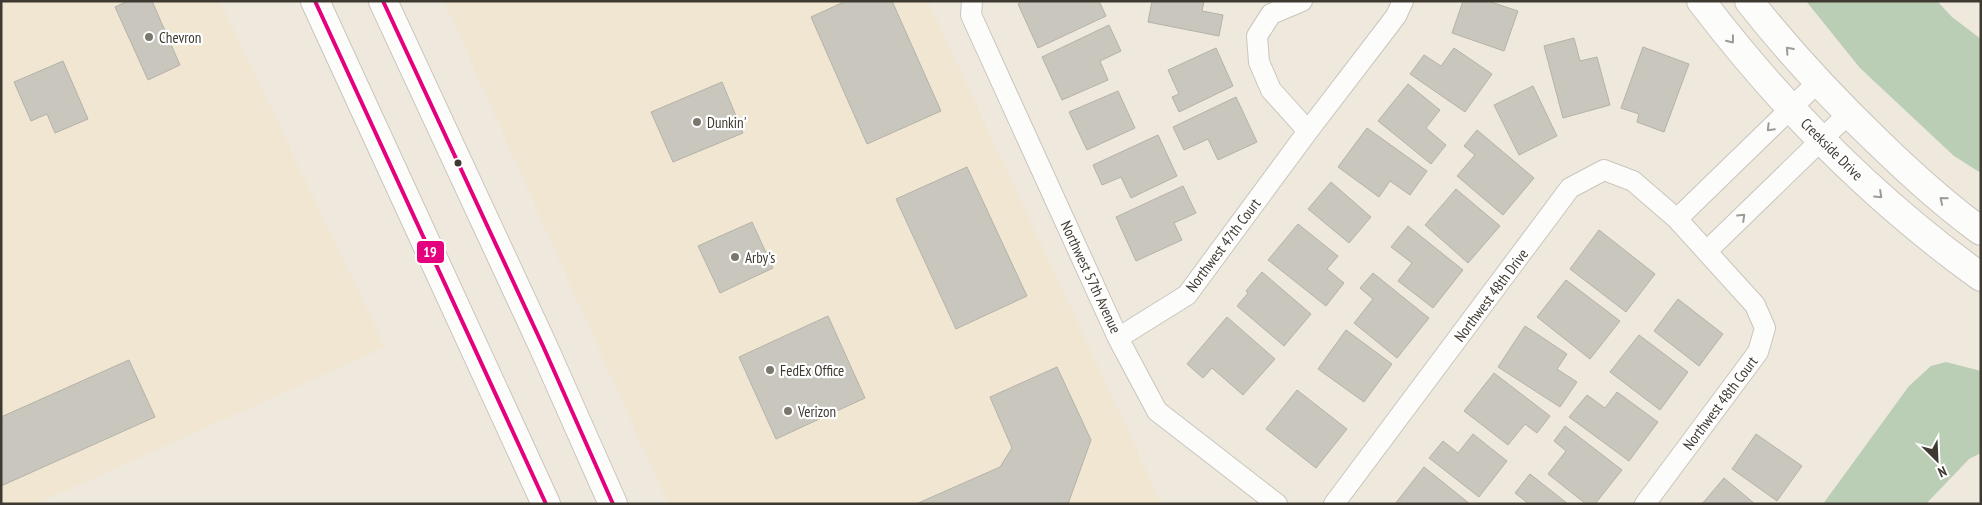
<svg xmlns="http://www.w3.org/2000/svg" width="1982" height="505" font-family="'PT Sans Narrow',sans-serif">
<rect width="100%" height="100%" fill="#eee8dd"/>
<path fill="#f0e6d1" d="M1 1H220L385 347 36 504H1Z
M444 1H928L1162 504H668Z"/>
<path fill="#baceb5" d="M1806 1H1937L1952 17 1981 39V173L1954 156 1860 68Z
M1946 362 1981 371V453L1969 459 1926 504H1823L1909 386 1931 366Z"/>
<path fill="#c9c6be" stroke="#b4b2a9" d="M128 1H152L180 65 148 80 115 7Z
M846 1H892L941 111 867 144 811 17Z
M1023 1H1099L1106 16 1038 48 1018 4Z
M1152 1H1204L1202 11 1223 15 1219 36 1148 22Z
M1463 1H1488L1518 11 1504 51 1452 33Z
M1109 25 1121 51 1100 61 1108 80 1062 100 1042 57Z
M1574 38 1580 61 1597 57 1610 105 1563 118 1544 46Z
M1643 47 1689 64 1664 132 1637 122 1639 114 1621 108Z
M1216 48 1233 86 1179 112 1172 97 1179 94 1168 70Z
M1454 48 1492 74 1465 112 1410 74 1424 55 1441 66Z
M63 61 88 119 55 133 47 114 31 121 14 82Z
M722 82 743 133 673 162 651 112Z
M1408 84 1440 110 1426 128 1446 145 1431 164 1378 121Z
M1533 86 1557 136 1519 155 1494 105Z
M1118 91 1135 128 1087 150 1069 112Z
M1236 97 1257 142 1218 160 1208 139 1184 150 1173 127Z
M1367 128 1427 171 1410 195 1390 181 1379 197 1338 167Z
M1477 130 1534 178 1503 215 1457 176 1475 155 1464 146Z
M1158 135 1177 176 1131 198 1121 177 1102 185 1093 165Z
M967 167 1027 296 956 329 896 199Z
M1331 182 1371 217 1349 243 1308 209Z
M1183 186 1196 213 1174 223 1182 240 1136 261 1116 217Z
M1456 189 1500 226 1468 263 1425 225Z
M752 222 773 268 720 293 698 246Z
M1298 224 1338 256 1327 269 1344 283 1326 306 1268 260Z
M1408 226 1463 270 1433 308 1398 281 1412 263 1391 247Z
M1599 230 1655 274 1626 312 1570 269Z
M1262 272 1311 314 1284 346 1237 306 1248 293 1246 291Z
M1373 273 1429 318 1397 358 1354 323 1373 299 1360 288Z
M1566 280 1620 321 1590 359 1537 317Z
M1678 299 1723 334 1699 366 1654 331Z
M828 316 865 398 776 439 739 357Z
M1227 317 1275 359 1243 395 1212 368 1203 378 1187 364Z
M1525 326 1567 354 1557 369 1577 382 1560 407 1498 367Z
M1346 330 1392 364 1364 402 1318 369Z
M1639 335 1688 372 1660 410 1610 372Z
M129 360 155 417 1 486V417Z
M1057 367 1091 440 1068 504H916L1000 467 1012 448 990 397Z
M1494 373 1550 416 1537 433 1525 424 1508 445 1464 411Z
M1297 390 1347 429 1316 468 1266 429Z
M1617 392 1658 422 1629 461 1569 417 1587 395 1605 408Z
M1565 426 1622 470 1595 504H1586L1548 474 1566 451 1554 441Z
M1473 434 1507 461 1479 497 1429 458 1443 441 1458 453Z
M1756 434 1802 466 1777 501 1732 469Z
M1424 467 1470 504H1395Z
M1530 474 1568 504H1529L1515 493Z
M1724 478 1755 504H1702Z"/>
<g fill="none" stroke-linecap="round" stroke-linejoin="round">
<g stroke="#cac5bd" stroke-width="22">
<path id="street" d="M972 1 971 15 1118 338 1157 411 1277 504
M1302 1 1271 14 1257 36 1259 62 1271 90 1308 131
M1677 219 1818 82
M1707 251 1848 114
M1118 338 1187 295 1308 131 1396 16 1403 1
M1334 504 1570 188 1604 170 1633 181 1677 219 1755 305 1765 328 1758 352 1645 504"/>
</g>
<g stroke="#cac5bd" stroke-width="30">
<path id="secondary" d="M1701 1C1781 106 1874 200 1981 277
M1749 1C1789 52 1833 99 1880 144 1912 175 1945 205 1981 231"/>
</g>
<g stroke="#cac5bd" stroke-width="30">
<path id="primary" d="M315 1 546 504
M383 1 543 346 613 504"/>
</g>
<use href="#street" stroke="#fcfcfa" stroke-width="20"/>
<use href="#secondary" stroke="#fcfcfa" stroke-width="28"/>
<use href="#primary" stroke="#fcfcfa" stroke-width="28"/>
<g stroke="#fff" stroke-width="8">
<path id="bus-1" d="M315 1 546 504
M383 1 543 346 613 504"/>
</g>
<use href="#bus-1" stroke="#e5007d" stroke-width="4"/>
</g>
<defs><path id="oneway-chevron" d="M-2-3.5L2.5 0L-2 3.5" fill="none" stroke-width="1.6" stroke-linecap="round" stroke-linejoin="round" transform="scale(1.25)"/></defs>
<g stroke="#9d9b96">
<use href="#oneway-chevron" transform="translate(1731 40) rotate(52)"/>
<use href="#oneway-chevron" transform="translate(1789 50) rotate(-132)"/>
<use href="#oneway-chevron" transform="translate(1770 128) rotate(135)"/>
<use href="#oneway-chevron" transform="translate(1879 195) rotate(43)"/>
<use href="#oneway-chevron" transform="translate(1943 200) rotate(-140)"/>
<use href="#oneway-chevron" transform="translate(1742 217) rotate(-44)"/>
</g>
<g fill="#7c776d" stroke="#fff" stroke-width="2">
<circle cx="149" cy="37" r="5"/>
<circle cx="697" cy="122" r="5"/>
<circle cx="735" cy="257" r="5"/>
<circle cx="770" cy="370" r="5"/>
<circle cx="788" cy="411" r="5"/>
</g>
<circle fill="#3e3a31" stroke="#fff" stroke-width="2" cx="458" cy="163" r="4.5"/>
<g text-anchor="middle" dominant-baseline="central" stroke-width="4.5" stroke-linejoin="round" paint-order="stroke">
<g font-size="15" fill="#3e3a31" stroke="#fff" text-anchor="start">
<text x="159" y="37">Chevron</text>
<text x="707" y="122">Dunkin'</text>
<text x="745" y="257">Arby's</text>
<text x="780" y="370">FedEx Office</text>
<text x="798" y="411">Verizon</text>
</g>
<g font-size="15" fill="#3e3a31" stroke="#fff">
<text transform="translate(1832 149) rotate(45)">Creekside Drive</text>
<text transform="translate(1223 245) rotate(-53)">Northwest 47th Court</text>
<text transform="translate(1091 277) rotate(65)">Northwest 57th Avenue</text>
<text transform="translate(1491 295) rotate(-53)">Northwest 48th Drive</text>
<text transform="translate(1720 403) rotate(-53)">Northwest 48th Court</text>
</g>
</g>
<rect stroke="#fff" stroke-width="2" x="416" y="240" width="29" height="24" rx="5" fill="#e5007d"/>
<g font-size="14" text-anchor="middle" font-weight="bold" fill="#fff">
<text x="430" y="257">19</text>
</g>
<rect width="1982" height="505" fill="none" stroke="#3e3a31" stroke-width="5"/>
<g transform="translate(1937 460) rotate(156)" stroke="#ffffff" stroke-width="4" paint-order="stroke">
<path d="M0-4L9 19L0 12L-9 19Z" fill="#3e3a31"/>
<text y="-8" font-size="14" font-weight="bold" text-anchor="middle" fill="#3e3a31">N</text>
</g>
</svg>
